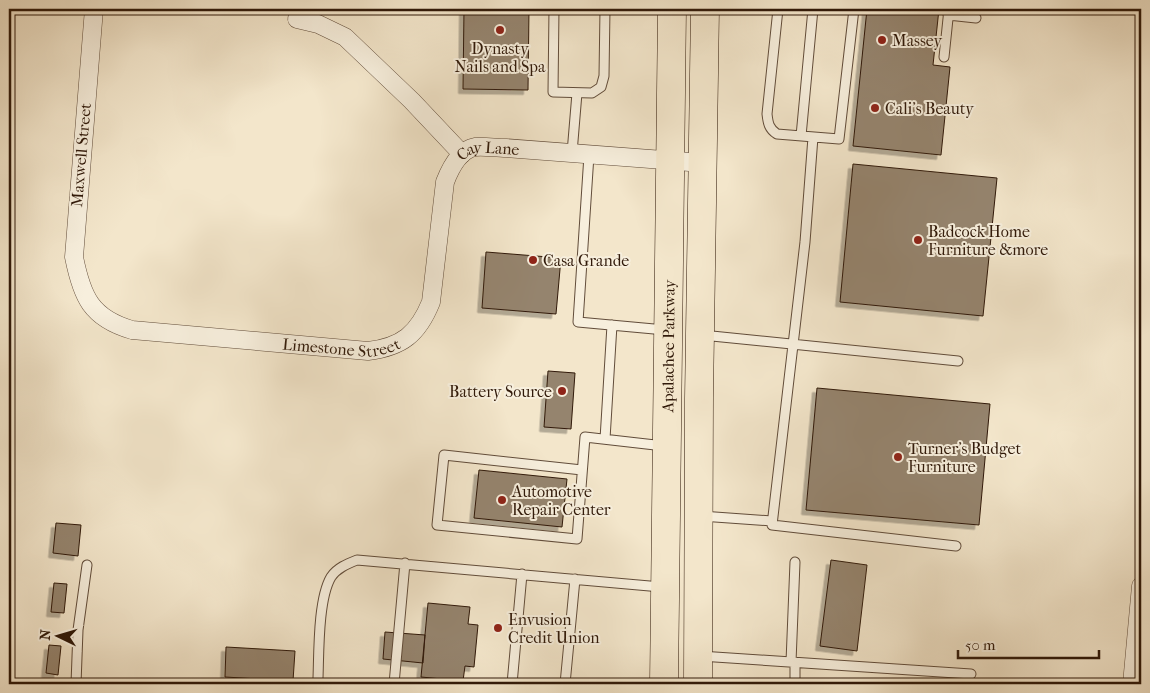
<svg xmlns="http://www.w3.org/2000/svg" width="1150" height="693" font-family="'IM FELL French Canon',serif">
<defs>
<filter id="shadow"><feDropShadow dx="-4.5" dy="4.5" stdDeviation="0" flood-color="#0004"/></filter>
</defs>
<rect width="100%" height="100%" fill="#f3e6cb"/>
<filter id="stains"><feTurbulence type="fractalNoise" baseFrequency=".004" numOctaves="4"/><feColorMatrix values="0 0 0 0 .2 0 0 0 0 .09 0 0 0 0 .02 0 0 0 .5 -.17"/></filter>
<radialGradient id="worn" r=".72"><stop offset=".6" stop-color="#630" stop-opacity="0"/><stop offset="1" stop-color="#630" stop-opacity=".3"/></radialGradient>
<path fill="#95846e" stroke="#301909" filter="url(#shadow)" d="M464 9H529L528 90 463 89Z
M867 9H939L933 65 950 67 941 155 853 146Z
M853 164 997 178 983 316 840 302Z
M486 252 561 258 556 314 482 308Z
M548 371 575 373 571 429 544 427Z
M817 388 990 404 979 525 806 510Z
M479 470 567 479 562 527 474 518Z
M56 523 81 525 78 556 53 553Z
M831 560 867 565 857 651 820 646Z
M54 583 67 584 64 613 51 612Z
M428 603 470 607 468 624 478 625 474 667 465 666 463 681 421 677Z
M385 632 425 635 423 663 383 659Z
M49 645 61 646 58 675 46 673Z
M226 647 295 651 293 681 225 677Z"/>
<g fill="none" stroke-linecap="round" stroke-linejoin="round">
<g stroke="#614c3a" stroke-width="11">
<path id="lane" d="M554 9 553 92 592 93 601 87 604 76 605 9
M778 9 767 114C768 123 769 129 777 134L839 139 854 9
M948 15 976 18
M944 57 949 9
M801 136 813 9
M813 137 805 242 772 525 956 546
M572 153 577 93
M589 155 578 322 665 330
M702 335 958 361
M605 439 612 325
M582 470 444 455 437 525 577 539 585 437 664 446
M701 516 772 521
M700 656 971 674
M791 662 795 562
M318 678C319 652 318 599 331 577 337 568 347 564 357 560L661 587
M76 684 78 630 87 565
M394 684 405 563
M512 684 522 574
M565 684 575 579
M795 684V662"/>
</g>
<g stroke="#614c3a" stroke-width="19">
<g id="street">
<path id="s1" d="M94 9 74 257C82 297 91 318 132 330L368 351C402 347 418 334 431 302L445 182C450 169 459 150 475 147 484 146 496 148 506 148L703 163"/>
<path d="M297 19 318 24 345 37 412 101 462 154"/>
<path d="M1132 684 1141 586"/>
</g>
</g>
<g stroke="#301909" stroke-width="29">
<g id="primary">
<path id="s2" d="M664 684 672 9"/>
<path d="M698 684 699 398 705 9"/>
</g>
</g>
<use href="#lane" stroke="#f7efdd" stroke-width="9"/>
<use href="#street" stroke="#f7efdd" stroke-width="18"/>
<use href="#primary" stroke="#f3e6cb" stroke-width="28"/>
</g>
<g fill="#8f2418" stroke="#f7efdd" stroke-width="2">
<circle cx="500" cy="30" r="5"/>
<circle cx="882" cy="40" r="5"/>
<circle cx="875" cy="108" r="5"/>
<circle cx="918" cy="240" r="5"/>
<circle cx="533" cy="260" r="5"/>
<circle cx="562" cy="391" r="5"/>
<circle cx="898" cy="457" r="5"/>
<circle cx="502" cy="500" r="5"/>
<circle cx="498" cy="628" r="5"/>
</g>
<g text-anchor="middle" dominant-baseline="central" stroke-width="4" stroke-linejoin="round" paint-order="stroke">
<g font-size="16" fill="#301909" stroke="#f7efdd" text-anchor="start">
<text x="892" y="40">Massey</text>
<text x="500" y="48" text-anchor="middle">Dynasty<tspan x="500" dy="18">Nails and Spa</tspan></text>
<text x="885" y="108">Cali's Beauty</text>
<text x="928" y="231">Badcock Home<tspan x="928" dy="18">Furniture &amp;more</tspan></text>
<text x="543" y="260">Casa Grande</text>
<text x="552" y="391" text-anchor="end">Battery Source</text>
<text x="908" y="448">Turner's Budget<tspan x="908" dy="18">Furniture</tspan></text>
<text x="512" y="491">Automotive<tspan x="512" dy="18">Repair Center</tspan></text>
<text x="508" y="619">Envusion<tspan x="508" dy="18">Credit Union</tspan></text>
</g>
<g font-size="16" fill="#301909" stroke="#f7efdd">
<text stroke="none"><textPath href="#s1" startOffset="852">Cay Lane</textPath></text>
<text transform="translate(81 155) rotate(-85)">Maxwell Street</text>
<text stroke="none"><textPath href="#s1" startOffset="559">Limestone Street</textPath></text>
<text stroke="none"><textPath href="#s2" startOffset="338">Apalachee Parkway</textPath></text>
</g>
</g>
<rect width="1150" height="693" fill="none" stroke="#f3e6cb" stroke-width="30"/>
<rect x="10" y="10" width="1130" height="673" fill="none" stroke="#301909" stroke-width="2.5"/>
<rect x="15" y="15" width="1120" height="663" fill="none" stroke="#301909"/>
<g transform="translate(58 636) rotate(275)" stroke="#f7efdd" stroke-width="4" paint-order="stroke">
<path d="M0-4L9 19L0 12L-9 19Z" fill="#301909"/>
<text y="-8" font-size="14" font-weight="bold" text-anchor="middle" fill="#301909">N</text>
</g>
<path d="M958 650v8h141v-8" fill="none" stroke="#301909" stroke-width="2.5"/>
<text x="965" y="650" font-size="15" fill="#301909" stroke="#f7efdd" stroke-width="4" paint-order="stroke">50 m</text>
<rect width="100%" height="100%" filter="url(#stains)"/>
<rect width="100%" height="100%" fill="url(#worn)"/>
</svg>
